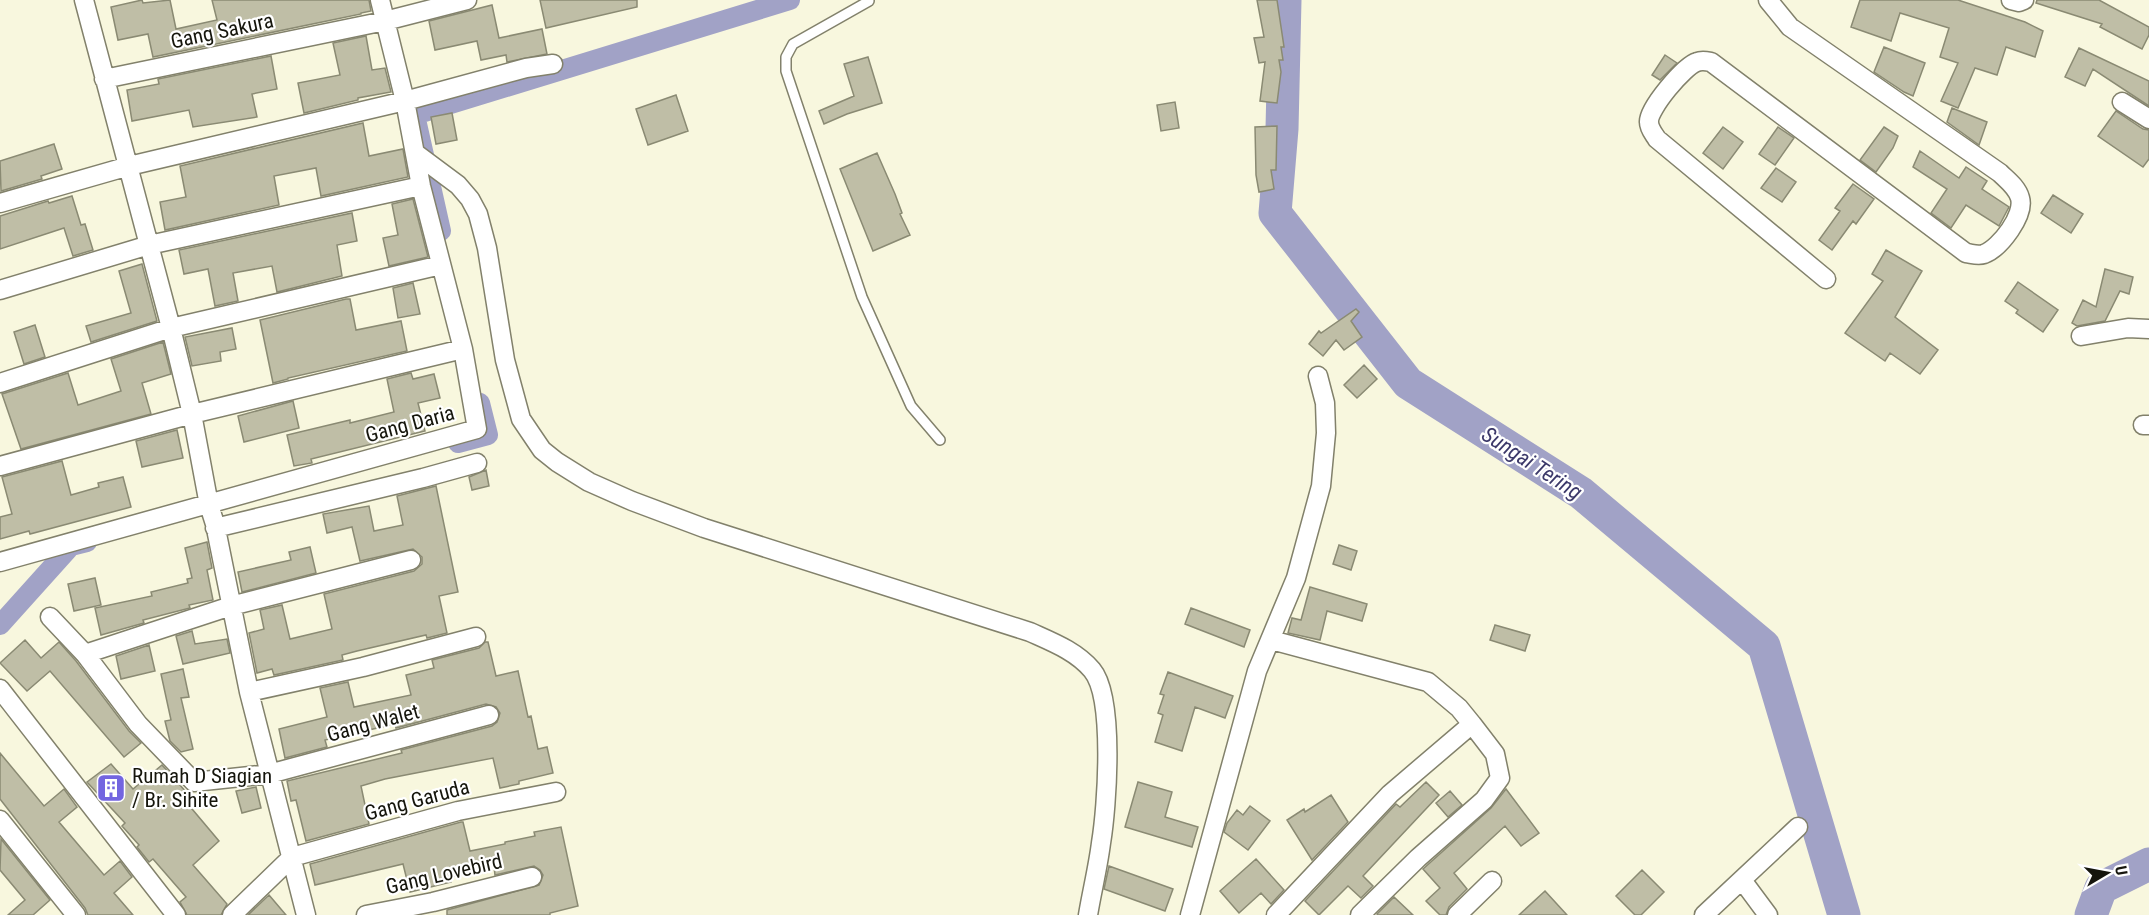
<svg xmlns="http://www.w3.org/2000/svg" width="2149" height="915" font-family="'Roboto Condensed',sans-serif">
<rect width="100%" height="100%" fill="#f8f7de"/>
<g fill="none" stroke-linecap="round" stroke-linejoin="round">
<path stroke="#a1a2c6" stroke-width="20" d="M441 231 415 115 790 0
M458 443 488 435 480 403
M0 625 71 546 87 542"/>
<path stroke="#a1a2c6" stroke-width="33" d="M1285 0 1282 129 1275 213 1408 383 1581 493 1764 646 1844 915
M2091 915 2101 888 2149 864"/>
</g>
<path fill="#bfbea6" stroke="#8a8a73" stroke-width="1.5" d="M142 0 143 3 170 0 176 29 217 20 212 0H369L371 11 361 13V14L153 57 148 34 118 40 111 7Z
M540 0H637V7L546 28Z
M1257 0H1277L1284 47H1281L1283 60H1279L1281 72 1277 103 1260 101 1265 62 1259 63 1254 38 1264 37Z
M1860 0H1958L2025 22 2043 31 2035 57 2006 47 1997 75 1975 68 1958 108 1941 101 1958 63 1940 57 1949 28 1900 13 1891 41 1851 27Z
M2037 0H2099L2149 27V35L2142 49 2100 27 2102 24 2036 3Z
M492 5 499 38 542 29 547 54 507 62 506 55 481 60 477 41 435 50 429 21Z
M366 36 372 70 385 68 391 92 358 98V100L304 113 298 83 340 75 333 43Z
M1884 47 1925 63 1913 96 1904 92 1874 72Z
M2079 48 2149 81V106L2093 69 2085 86 2065 77Z
M1665 55 1677 63 1660 80 1652 75Z
M271 56 277 89 252 94 257 117 193 127 189 110 132 121 127 90 159 84 158 79Z
M868 57 882 103 847 114 824 124 819 111 854 96 844 64Z
M676 95 688 131 648 145 636 109Z
M1175 102 1179 128 1161 131 1157 105Z
M1952 108 1987 122 1979 145 1947 122Z
M2116 111 2143 129 2149 130V159L2143 167 2098 136Z
M452 113 457 140 436 144 431 117Z
M363 123 369 156 403 149 408 177 321 196 316 168 274 176 279 205 165 230 160 202 186 197 180 166Z
M1277 126 1276 170H1271L1274 189 1259 192 1256 175 1255 127Z
M1723 127 1743 142 1723 169 1703 153Z
M1778 127 1794 138 1775 165 1759 154Z
M1884 127 1898 136 1893 148 1876 172 1860 160Z
M54 144 62 169 41 176 42 179 1 191 0 161Z
M1920 151 1959 178 1966 167 1987 181 1982 189 2009 207 1999 226 1966 205 1951 228 1931 213 1947 189 1913 167Z
M877 153 895 194 902 213 900 214 910 235 873 251 840 169Z
M1776 168 1796 182 1782 202 1761 188Z
M1853 184 1874 199 1856 224 1853 221 1832 250 1819 240 1840 211 1835 208Z
M2053 195 2083 214 2071 233 2041 213Z
M72 196 81 225 85 224 93 250 73 256 64 228 0 249V216L48 201 49 203Z
M413 199 428 257 389 266 383 238 398 235 392 204Z
M352 213 357 241 337 245 342 276 277 292 272 266 233 273 238 301 215 306 208 269 184 274 179 250Z
M1886 250 1922 271 1895 317 1938 350 1920 374 1890 353 1885 361 1845 333 1883 281 1872 274Z
M142 264 157 321 91 342 86 326 131 313 119 271Z
M2105 269 2133 277 2129 294 2120 291 2105 321 2077 326 2072 323 2083 300 2096 307Z
M2018 282 2058 310 2043 332 2016 313 2018 310 2005 301Z
M413 283 420 314 398 318 393 288Z
M346 299H350L356 330 401 321 407 351 288 378V379L273 383 260 320Z
M1356 309 1359 312 1351 321 1362 337 1344 350 1336 340 1323 356 1309 344 1319 331 1321 333Z
M35 325 45 357 24 364 14 332Z
M232 328 236 349 220 352 221 361 192 366 185 337Z
M163 342 171 374 142 383 151 414 21 449 2 394 68 373 78 405 121 391 111 359Z
M1364 365 1377 379 1357 398 1344 385Z
M411 373 413 379 434 374 440 398 418 403 425 431 311 459 312 463 294 466 287 435 350 420V423L394 412 387 379Z
M293 401 299 428 244 442 238 416Z
M177 430 183 458 142 467 136 441Z
M62 461 71 495 99 487 98 483 123 477 131 507 30 534 29 531 0 539V517L12 514 2 477Z
M486 470 489 486 472 490 469 477Z
M436 486 458 592 439 596 447 633 427 638 426 635 357 651 342 655 343 660 274 675 272 669 257 673 249 633 264 629 260 610 282 605 290 639 332 629 324 594 414 571 422 564V557L413 549 360 561 352 527 327 533 323 514 369 506 374 531 403 525 397 496Z
M207 542 212 568 207 570 213 600 189 605 190 608 143 620 144 623 101 635 95 608 152 596 151 592 188 583 187 579 192 578 185 548Z
M1339 545 1357 551 1351 570 1333 564Z
M310 547 316 573 242 592 238 572 291 560 289 552Z
M95 578 101 605 74 611 68 584Z
M1310 587 1367 604 1362 621 1327 611 1320 640 1288 633 1292 618 1301 620Z
M1191 608 1250 630 1244 647 1185 624Z
M1495 625 1530 635 1525 651 1490 640Z
M192 631 195 644 227 639 230 653 183 664 176 636Z
M25 640 41 658 59 642 76 661 129 731 141 743 124 757 50 671 27 691 0 663Z
M485 642H488L496 676 518 671 528 717 531 716 538 749 547 747 553 773 519 781V784L500 788 493 758 385 779 361 786 369 824 306 841 296 800 291 801 287 781 402 753 401 750 492 726 497 722 500 713 496 707 486 704 396 728 395 724 325 740 327 747 285 758 279 729 327 717 320 688 348 682 354 707 411 695 406 675 434 668 432 660 479 648Z
M149 645 155 671 121 679 116 656Z
M183 669 189 697 181 698 193 749 181 752 170 741 165 721 171 720 161 674Z
M1168 672 1233 696 1225 718 1195 707 1182 751 1155 742 1163 715 1158 713 1164 695 1160 694Z
M0 753 44 806 64 789 77 807 59 822 104 875 120 861 132 877 114 893 133 915H88L85 908 0 799Z
M111 764 133 789 162 765 187 793 182 797 219 841 193 865 227 904 221 915H187L180 902 186 897 153 859 149 862 137 847 139 845 122 826 125 823 87 782Z
M1138 782 1172 792 1165 817 1198 827 1192 847 1125 827Z
M1426 782 1439 795 1363 876 1373 886 1361 898 1348 886 1319 915 1305 901 1396 804 1400 807Z
M256 787 261 808 242 813 236 791Z
M1506 789 1539 833 1521 846 1505 826 1454 873 1467 889 1449 907 1446 915H1440L1426 901 1440 888 1423 869 1491 808Z
M1450 791 1462 805 1448 817 1436 803Z
M1331 795 1348 822 1312 860 1287 820 1304 809 1305 812Z
M1250 806 1270 821 1248 850 1224 832 1227 823 1237 810 1243 815Z
M461 822H463L470 851 505 844V842L535 836 534 832 561 827 578 906 550 913V915H447V910L539 885 543 875 540 870 534 866 495 875 494 867 450 877 451 882 410 892 403 864 315 885 310 864Z
M1 839 50 900 33 915H8L25 900 0 870Z
M1256 859 1284 890 1271 904 1261 893 1239 913 1220 891Z
M1109 866 1173 889 1165 911 1104 889Z
M1642 870 1664 892 1641 915H1635L1616 896Z
M1545 891 1567 915H1519Z
M269 895 286 915H248Z
M1394 897 1413 915H1378L1377 914Z"/>
<g fill="none" stroke-linecap="round" stroke-linejoin="round">
<g stroke="#82816b" stroke-width="12">
<path id="service" d="M868 0 869 1 793 44 786 57V71L862 297 911 406 940 440"/>
</g>
<g stroke="#82816b" stroke-width="21">
<path id="minor" d="M84 0 171 328 192 414 209 505 215 524 249 692 306 915
M1768 0 1790 27 2000 173C2007 180 2017 187 2020 198 2025 215 2000 248 1984 254 1978 256 1973 254 1966 253L1711 62C1706 61 1702 60 1697 62 1684 66 1648 109 1649 122 1649 129 1654 134 1657 139L1826 279
M2011 0 2019 2 2024 0
M104 79 385 21 467 0
M2122 102 2149 119
M415 153 458 185 470 199 478 214 487 248 505 360 521 419 542 450 557 462 589 482 632 501 704 528 1030 632C1052 642 1076 651 1092 670 1115 697 1107 807 1101 843 1098 867 1092 891 1088 915
M0 203 129 166 405 101 526 68 553 64
M0 290 149 245 421 186
M2081 336 2128 328 2149 329
M0 383 171 328 441 265
M2143 425H2149
M0 466 192 414 463 349
M215 528 423 478 477 463
M0 562 477 429 463 349 421 186 405 101 380 0
M50 617 85 654 138 724 194 782 269 774 489 715
M1271 640 1428 682 1459 708 1472 724 1495 754 1500 778 1484 800 1418 858 1360 915
M85 654 231 606 411 560
M0 689 176 915
M249 692 363 667 476 637
M0 820 76 915
M1742 880 1768 915
M232 915 292 857 458 811 556 792
M366 915 433 902 532 877
M1190 915 1257 671 1296 578 1321 486 1326 433 1325 403 1318 376
M1276 915 1390 794 1472 724
M1457 915 1492 881
M1704 915 1798 827"/>
</g>
<use href="#service" stroke="#fff" stroke-width="9"/>
<use href="#minor" stroke="#fff" stroke-width="18"/>
</g>
<defs>
<g id="building-square" transform="scale(1.5)"><rect x="-9" y="-9" width="18" height="18" rx="4" fill="#7365e0" stroke="#fff"/><path d="M-4-6H4V6H1V3H-1V6H-4ZM-2.5-4.3h1.7v1.8h-1.7ZM.8-4.3h1.7v1.8H.8ZM-2.5-1h1.7V.8h-1.7ZM.8-1h1.7V.8H.8Z" fill="#fff"/></g>
</defs>
<g fill-rule="evenodd">
<use href="#building-square" x="111" y="788"/>
</g>
<g text-anchor="middle" dominant-baseline="central" stroke-width="4.5" stroke-linejoin="round" paint-order="stroke">
<g font-size="21" fill="#15150c" stroke="#fff">
<text transform="translate(222 31) rotate(-12)">Gang Sakura</text>
<text transform="translate(410 424) rotate(-15)">Gang Daria</text>
<text transform="translate(373 723) rotate(-15)">Gang Walet</text>
<text transform="translate(417 800) rotate(-15)">Gang Garuda</text>
<text transform="translate(444 874) rotate(-13)">Gang Lovebird</text>
</g>
<g font-size="21" fill="#15150c" stroke="#fff" text-anchor="start">
<text x="132" y="776">Rumah D Siagian<tspan x="132" dy="24">/ Br. Sihite</tspan></text>
</g>
<g font-size="22" font-style="italic" fill="#3c396a" stroke="#fff">
<text transform="translate(1532 463) rotate(33)">Sungai Tering</text>
</g>
</g>
<g transform="translate(2107 873) rotate(80)" stroke="#ffffff" stroke-width="4.5" paint-order="stroke">
<path d="M0-4.5L10 22L0 15L-10 22Z" fill="#15150c"/>
<text y="-9" font-size="16" font-weight="bold" text-anchor="middle" fill="#15150c">U</text>
</g>
</svg>
